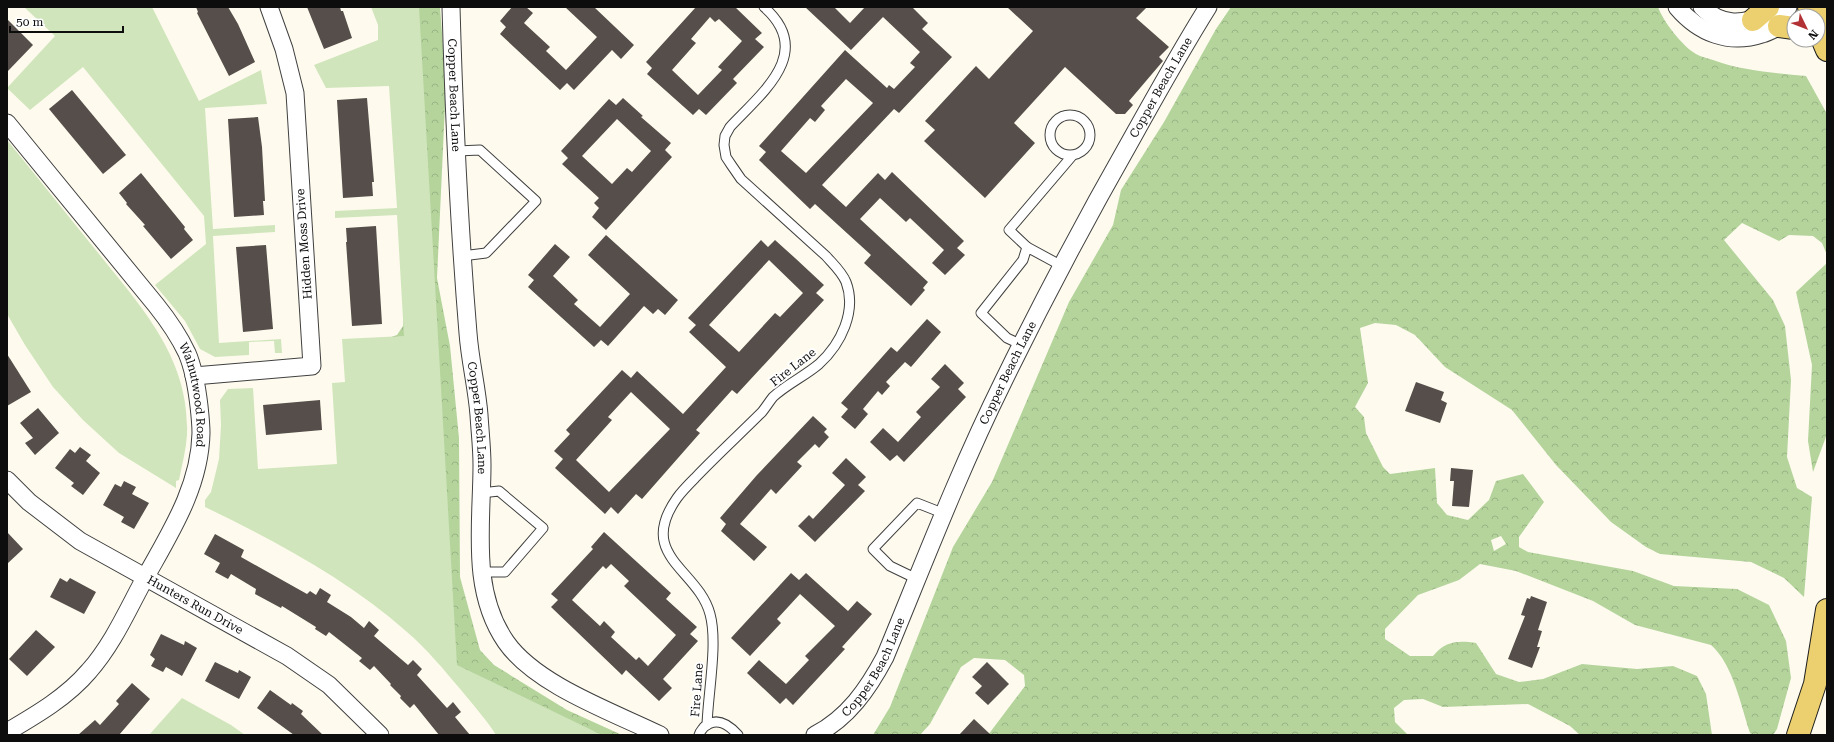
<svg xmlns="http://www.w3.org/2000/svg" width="1834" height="742" font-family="'Roboto Serif',serif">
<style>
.forest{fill:url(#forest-crowns);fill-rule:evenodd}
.park{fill:#d0e5bb}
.building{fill:#554e4a;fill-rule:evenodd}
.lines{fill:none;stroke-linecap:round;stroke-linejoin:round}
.lane-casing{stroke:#404040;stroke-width:11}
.street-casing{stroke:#404040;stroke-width:19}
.primary-casing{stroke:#1e1e1e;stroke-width:24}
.lane{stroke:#fff;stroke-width:9}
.street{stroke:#fff;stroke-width:17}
.primary{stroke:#ecd06f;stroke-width:22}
.labels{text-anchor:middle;stroke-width:4;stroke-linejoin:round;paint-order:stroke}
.street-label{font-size:12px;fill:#0d0d0d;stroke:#fff}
</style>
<defs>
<pattern id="forest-crowns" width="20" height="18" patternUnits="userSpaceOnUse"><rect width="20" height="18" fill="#b4d49c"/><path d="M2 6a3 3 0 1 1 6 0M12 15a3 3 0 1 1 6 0" fill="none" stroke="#9ab585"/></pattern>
</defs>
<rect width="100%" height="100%" fill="#fefbee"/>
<g class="forest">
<path d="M398 7H440L446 84 437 278 450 346 459 438 460 577 480 650 494 665 567 710 622 735H516L476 689 401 610 290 542 250 467 260 475 339 471 369 345 397 335 403 326 408 237Z"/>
<path d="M1231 7H1658C1663 21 1682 46 1696 54 1701 57 1708 58 1713 60 1743 71 1775 73 1806 76L1827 114V255L1822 243 1813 236 1789 235 1779 241 1742 223 1724 240 1773 300 1785 326 1791 380 1787 457 1797 488 1812 497 1804 597 1784 578 1751 562 1660 554 1646 547 1611 522 1556 465 1512 410 1445 367 1415 335 1396 325 1375 323 1360 328 1368 383 1355 407 1364 417 1366 433 1383 467 1390 474 1435 468 1437 503 1447 515 1468 520 1489 500 1496 481 1523 474 1544 502 1519 537V547L1528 552 1633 571 1674 586 1737 589 1769 605 1786 641 1791 678 1777 729 1773 735H1753L1750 733C1741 706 1733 664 1711 645L1635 625 1593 601 1516 571 1480 564 1459 580 1418 595 1385 629V639L1410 656H1433C1445 641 1458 640 1476 643L1496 674 1519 682 1543 679 1582 664 1637 669 1673 666 1697 676 1706 694 1712 735H1580L1570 726 1528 704 1443 707 1423 699 1404 700 1394 708 1395 722 1408 735H988L1025 686 1024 675 1005 660 974 658 961 667 930 724 920 735H873L890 707 953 547 992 482 1069 302 1113 225 1121 190 1164 122 1216 29ZM1501 536 1506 544 1494 551 1491 540Z"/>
<path d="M1827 263V434L1813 472 1808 441 1812 365 1796 292Z"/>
</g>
<g class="park">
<path d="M24 7H152L199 101 261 70 267 104 205 108 213 229 275 225V232L213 236 219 343 281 339 282 353H275L274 341 249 342V355L215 357 200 349 185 321 155 285 206 244 204 216 83 67 30 110 7 88 55 36Z"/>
<path d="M371 7H419L457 665 602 735H496C486 719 473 705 461 690 444 670 427 649 407 632 347 579 277 542 205 507V500L211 492 219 459 221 425 220 400 228 389 253 388 258 469 337 464 332 383 345 382 342 339 404 336 397 215 335 218V211L397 208 389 86 326 88 314 65 378 40V25Z"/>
<path d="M7 140C38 178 68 216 99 254 143 309 190 359 187 435 186 450 182 465 179 480L176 481V488L119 453 83 420 53 387 25 345 7 314Z"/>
<path d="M182 698 231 725 245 735H149Z"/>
</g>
<g class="building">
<path d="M196 7H228L238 24 255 62 229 76 197 13 198 12Z"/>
<path d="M307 7H340L341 11H343L352 38 324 49Z"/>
<path d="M512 7H526L533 13 524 23 550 47 546 51 566 70 597 37 565 7H594L634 45 621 59 612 50 574 90 567 83 560 90 500 34 506 27 500 21Z"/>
<path d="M696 7H735L762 33 755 39 764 47 733 79 737 83 706 115 699 109 693 115 647 74 652 68 646 62ZM710 17 715 22 719 19 742 41 718 67 722 70 698 95 672 70 696 43 691 39Z"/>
<path d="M805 7H834L850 23 865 7H912L928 23 922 29 952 57 899 113 894 109 822 185 846 207 878 173 885 180 892 172 964 241 957 248 965 255 945 275 932 263 944 250 910 218 906 222 880 198 860 219 928 282 923 288 925 290 911 306 864 263 871 255 815 204 810 209 759 160 766 152 759 146 845 50 887 88 889 85 894 89 915 67 910 63 920 52 883 17 851 50ZM846 79 873 103 806 173 781 151 810 118 815 122 825 110 821 106Z"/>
<path d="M1007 7H1147L1136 18 1169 47 1159 57 1163 61 1129 101 1133 105 1125 114H1116L1065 67 1014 123 1035 143 985 198 924 141 935 130 925 121 976 66 989 79 1033 31Z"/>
<path d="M7 19 33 45 7 72Z"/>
<path d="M72 90 126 155 103 174 49 109Z"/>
<path d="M367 98 374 182H372L373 196 343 198 337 100Z"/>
<path d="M623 98 643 116 641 117 671 143 665 150 672 157 606 230 592 217 599 208 594 203 599 198 562 164 568 158 561 151 609 99 616 105ZM617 119 651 151 632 172 627 168 612 184 582 156Z"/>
<path d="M258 117 262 147 265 201H263L264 215 234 217 228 119Z"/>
<path d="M141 173 185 227 184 229 193 240 171 259 143 226 145 225 126 204 127 203 119 193Z"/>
<path d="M376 226 382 324 352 326 346 242H347L346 228Z"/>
<path d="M606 235 678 300 665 315 658 309 653 314 644 306 608 346 601 340 594 347 528 287 534 280 528 275 555 244 570 257 553 276 578 300 574 304 600 327 630 294 588 255Z"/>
<path d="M761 240 768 247 775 240 795 258 824 285 816 293 824 300 737 394 732 390 696 430 700 433 642 499 636 494 618 514 611 507 605 514 555 468 563 459 554 451 570 434 566 430 622 370 631 378 637 371 683 414 726 367 689 332 696 325 688 318ZM769 260 803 293 780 317 775 313 739 352 709 325ZM631 392 670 429 609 492 576 460 612 420 608 417Z"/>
<path d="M266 245 273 329 243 332 236 247Z"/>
<path d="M927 319 941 332 911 367 905 362 886 382 890 386 882 395 878 391 863 409 868 414 855 429 841 417 848 409 841 403 891 347 897 352Z"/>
<path d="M7 354 31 392 7 406Z"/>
<path d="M945 364 964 383 958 389 966 397 904 462 897 455 890 461 870 442 883 428 898 442 921 417 916 412 940 387 931 379Z"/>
<path d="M1416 382 1444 392 1441 400 1447 403 1440 423 1405 411Z"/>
<path d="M320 400 322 430 266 435 263 405Z"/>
<path d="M38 408 59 433 35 455 25 443 33 438 20 423Z"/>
<path d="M813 416 827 429 824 432 829 437 819 448 815 444 797 462 802 466 776 494 771 489 740 524 767 547 754 561 721 531 726 524 720 518 757 475Z"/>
<path d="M80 447 91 455 86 461 100 473 83 495 71 486 74 483 55 468 70 449 75 453Z"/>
<path d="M846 458 866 477 858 485 865 491 815 542 798 526 809 515 813 519 845 485 832 473Z"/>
<path d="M1451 468 1473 470 1469 507 1452 506 1454 481H1450Z"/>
<path d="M124 481 136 487 132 494 149 503 134 529 121 522 124 517 103 505 115 484 121 487Z"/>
<path d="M7 532 23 549 7 564Z"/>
<path d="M604 532 671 593 666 599 697 627 690 634 698 641 663 679 672 688 659 701 626 670 622 675 551 607 558 600 551 594 593 549 591 547ZM611 564 629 581 624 586 676 635 648 666 639 657 636 660 611 637 615 632 604 621 600 626 572 600 603 566 606 569Z"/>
<path d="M215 534 244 550 241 557 307 594 310 591 316 595 320 588 331 595 327 602 351 617 364 628 369 621 379 630 374 636 408 665 413 660 422 669 417 675 447 708 453 702 461 712 455 717 470 735H439L414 704 410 708 400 698 401 696 390 685 391 684 374 666 370 670 359 661 362 658 329 632 326 636 315 629 316 627 282 606 281 608 255 594 256 589 231 574 228 579 215 572 220 563 204 554Z"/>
<path d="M791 573 799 580 806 573 848 611 857 601 872 614 842 647 845 649 793 705 786 698 780 704 747 673 759 660 786 684 809 660 805 656 835 626 800 594 777 619 781 623 750 656 731 638Z"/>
<path d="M60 578 67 582 70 578 96 592 84 614 50 597Z"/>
<path d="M1531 596 1547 602 1538 630 1542 631 1537 647H1540L1532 668 1508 659 1525 616 1521 615 1527 598 1530 599Z"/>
<path d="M36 630 55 647 27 676 9 659Z"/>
<path d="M161 634 184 645 185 641 197 648 182 676 166 667 163 672 151 666 155 659 150 655Z"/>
<path d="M215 662 238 673 239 670 251 677 239 699 205 681Z"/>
<path d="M987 662 1009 684 988 705 975 693 982 686 972 677Z"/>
<path d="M132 683 150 699 119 735H78L95 720 100 725 119 704 116 701Z"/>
<path d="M270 690 291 705 292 703 303 711 301 714 323 735H294L257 708Z"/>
<path d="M974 719 991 735H959Z"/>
</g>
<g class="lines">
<g class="lane-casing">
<g id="lane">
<circle cx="1070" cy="135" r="20"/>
<path d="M457 151 480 150 536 201 486 253 462 256"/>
<path d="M1027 247 1009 230 1072 156"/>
<path d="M1022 345 1007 338 981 313 1023 260 1027 247 1062 266"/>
<path d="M481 493 499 491 543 528 505 572H481"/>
<path d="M917 579 890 566 873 549 917 503 945 514"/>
<path d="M707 725C708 693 718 643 710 614 698 569 636 556 677 498 682 491 689 484 695 478 717 455 740 434 762 412 766 407 769 402 773 397 787 384 805 376 819 364 841 344 857 311 846 282 842 272 833 264 826 256L741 179 732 166 726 157 724 145 725 136 730 127C763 92 815 52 764 7"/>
<path d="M699 735C700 731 702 730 704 727 717 716 729 725 738 735"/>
</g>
</g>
<g class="street-casing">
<g id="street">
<path id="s1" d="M451 7C454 116 459 225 468 333 470 361 477 388 479 415 480 432 482 448 482 465 482 524 470 590 506 642 536 685 613 712 660 735"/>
<path d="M1677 7C1699 33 1729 45 1762 34 1772 31 1781 25 1790 21"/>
<path d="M1702 7C1722 27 1743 24 1767 15 1774 12 1781 8 1788 7"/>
<path id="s2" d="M7 123 156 305C168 320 179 336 187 353 194 369 197 389 199 406 200 415 201 424 201 433 200 487 170 533 145 578 128 609 113 644 89 671 67 697 36 715 7 732"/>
<path d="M194 376 312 366 295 93 284 49 269 7"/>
<path id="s3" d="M7 480 29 502 80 541 287 656 329 685 380 735"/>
<path id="s4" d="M815 735C848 718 868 689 885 657 923 565 959 471 1003 382 1043 300 1086 219 1131 140 1156 95 1181 50 1208 7"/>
</g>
</g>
<g class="primary-casing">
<g id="primary">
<path d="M1809 7 1827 24"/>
<path d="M1753 20 1768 7"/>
<path d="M1779 26 1794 28"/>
<path d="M1818 29 1827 50"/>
<path d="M1798 735 1815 684 1827 610"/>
</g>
</g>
<use href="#lane" class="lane"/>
<use href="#street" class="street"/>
<use href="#primary" class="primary"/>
</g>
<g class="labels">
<g class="street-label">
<text dy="4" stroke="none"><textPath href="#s4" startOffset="740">Copper Beach Lane</textPath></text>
<text dy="4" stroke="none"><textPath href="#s1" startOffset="88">Copper Beach Lane</textPath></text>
<text transform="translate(304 244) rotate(-94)" y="4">Hidden Moss Drive</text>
<text transform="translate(793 367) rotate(-38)" y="4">Fire Lane</text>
<text dy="4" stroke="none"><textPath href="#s4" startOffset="416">Copper Beach Lane</textPath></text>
<text dy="4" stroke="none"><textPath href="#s2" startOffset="335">Walnutwood Road</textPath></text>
<text dy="4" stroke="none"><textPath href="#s1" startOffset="412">Copper Beach Lane</textPath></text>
<text dy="4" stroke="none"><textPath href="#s3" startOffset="227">Hunters Run Drive</textPath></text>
<text dy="4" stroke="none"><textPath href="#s4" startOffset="92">Copper Beach Lane</textPath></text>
<text transform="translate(697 690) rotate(-86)" y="4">Fire Lane</text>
</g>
</g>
<rect width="1834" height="742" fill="none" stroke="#0d0d0d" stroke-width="16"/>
<g transform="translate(1806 28) rotate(133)"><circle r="19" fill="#ffffff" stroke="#9e9e9e"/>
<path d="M0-3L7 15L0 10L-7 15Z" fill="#b13135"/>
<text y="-6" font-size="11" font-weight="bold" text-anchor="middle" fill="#0d0d0d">N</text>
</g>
<path d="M10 26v6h113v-6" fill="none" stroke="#0d0d0d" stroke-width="2"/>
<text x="16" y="26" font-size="12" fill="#0d0d0d" stroke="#ffffff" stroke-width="3" paint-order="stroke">50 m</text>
</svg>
